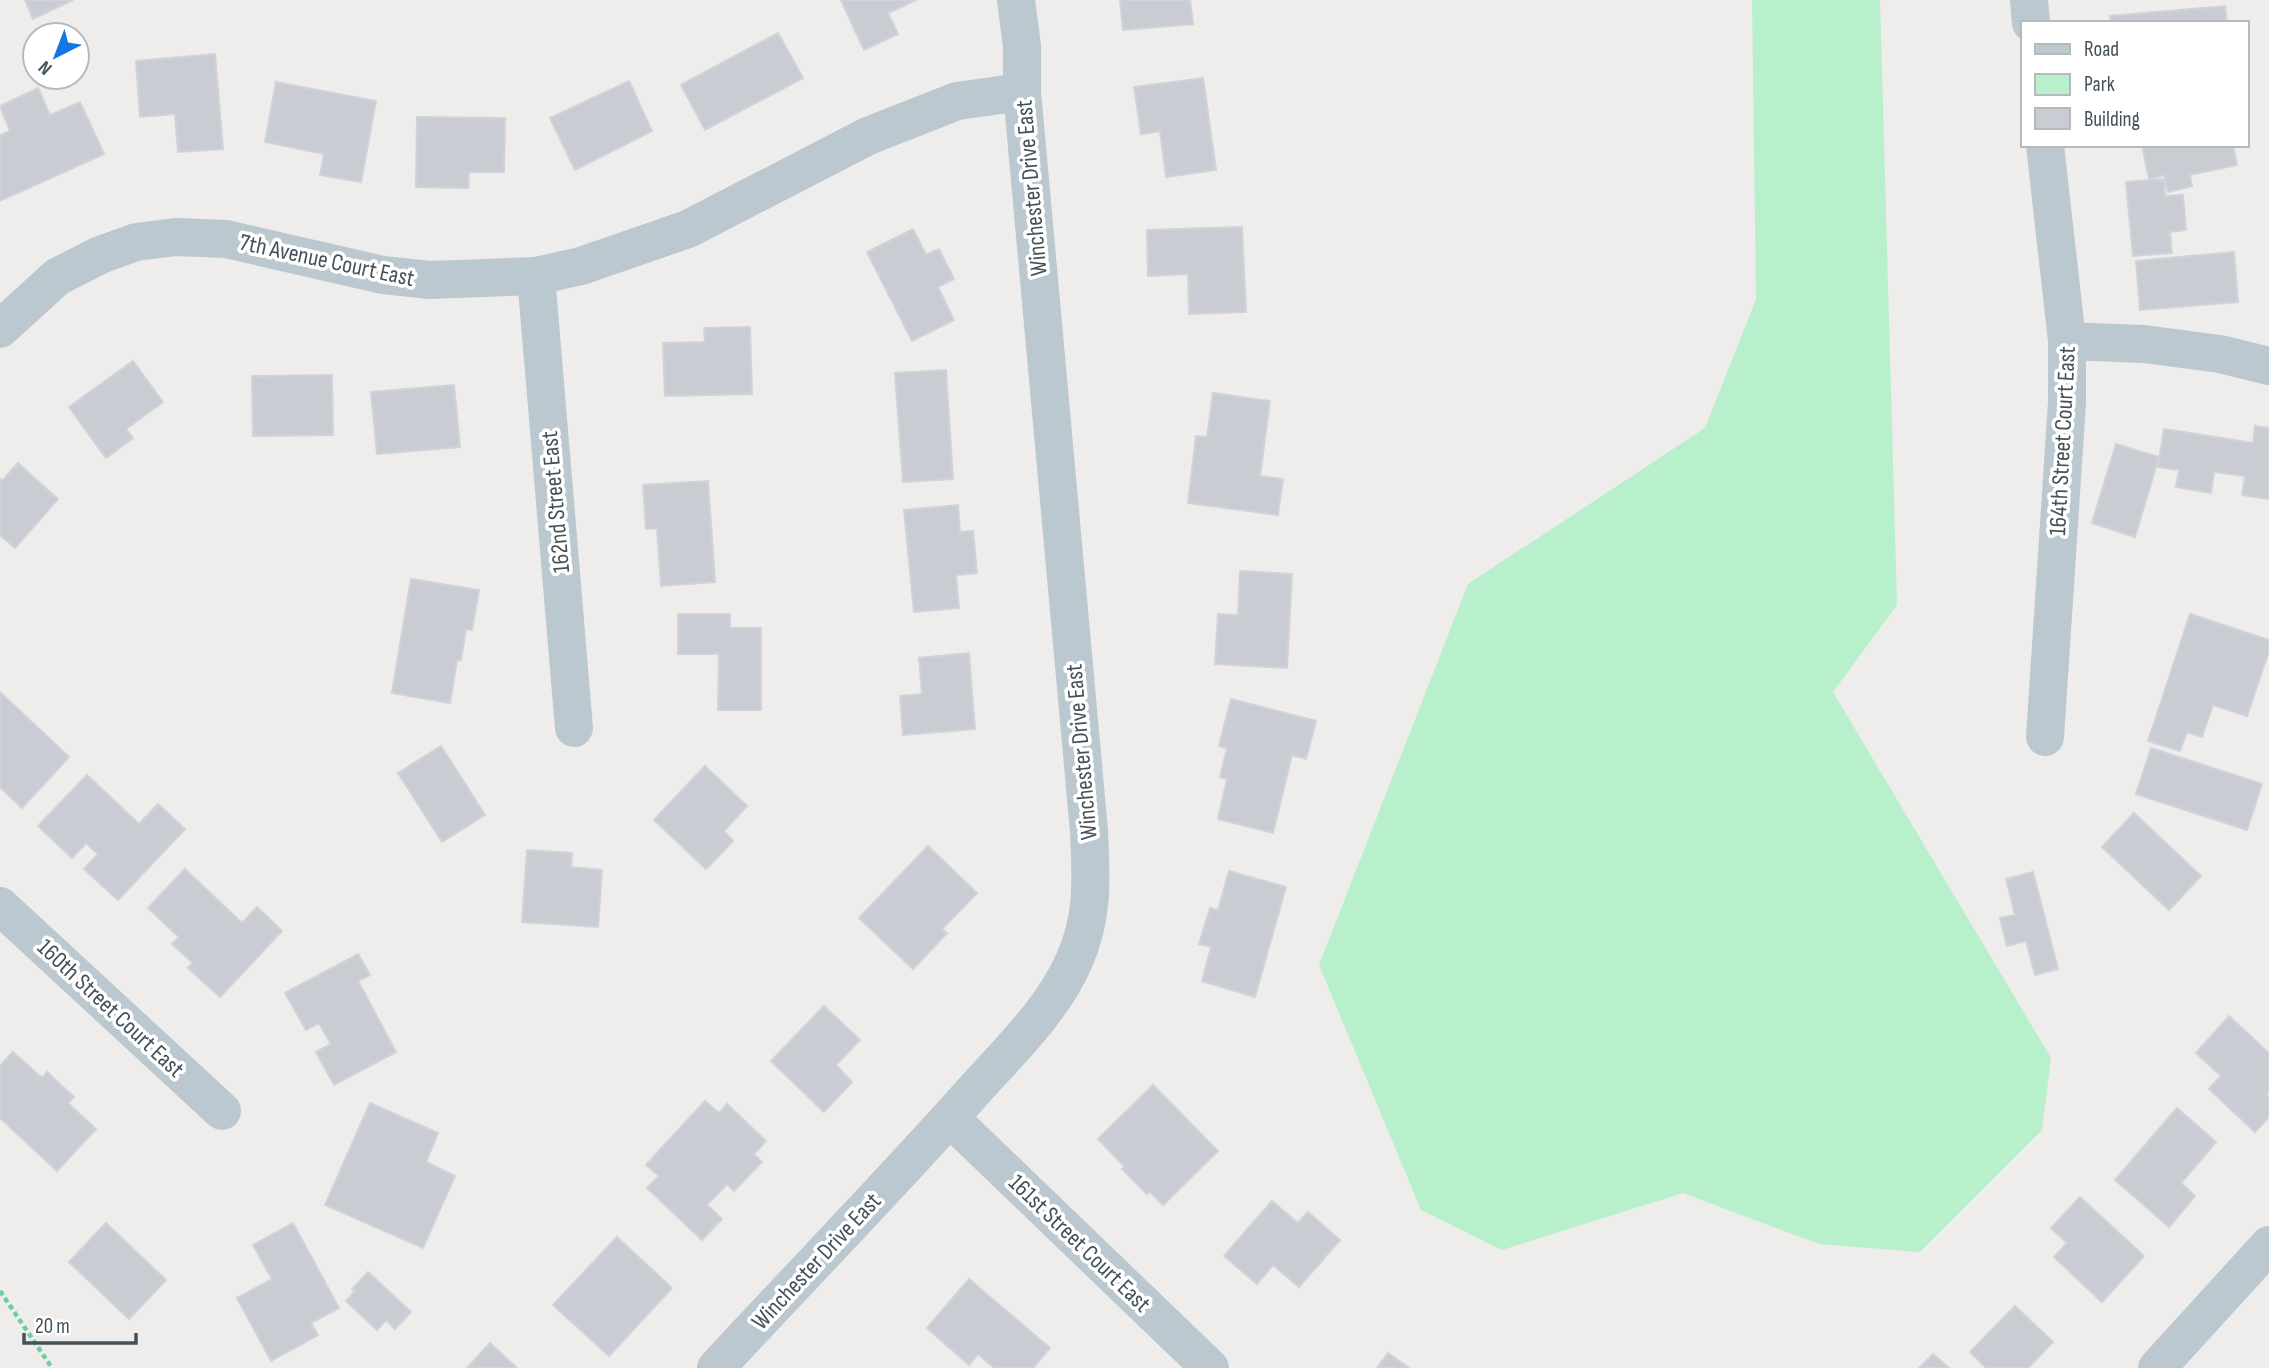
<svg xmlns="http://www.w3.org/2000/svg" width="2269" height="1368" font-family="'Sofia Sans Condensed',sans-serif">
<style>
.green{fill:#b8f0cb}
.building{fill:#c9ccd2;stroke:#d0d3d9;stroke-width:2}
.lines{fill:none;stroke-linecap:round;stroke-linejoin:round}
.path{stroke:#6fcf9b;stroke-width:4.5;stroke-dasharray:5 3.5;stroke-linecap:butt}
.minor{stroke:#bcc8d0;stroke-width:38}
.labels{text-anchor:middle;stroke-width:7;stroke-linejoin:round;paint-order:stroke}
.street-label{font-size:24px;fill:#44515a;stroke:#fff}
</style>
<rect width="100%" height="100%" fill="#efecec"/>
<path class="green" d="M1752 0H1880L1897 605 1833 692 2051 1058 2042 1130 1920 1252 1819 1244 1683 1193 1502 1250 1421 1210 1319 965 1468 584 1705 428 1756 299Z"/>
<g class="building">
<path d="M25 0H73L33 19Z"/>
<path d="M841 0H916L888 13 898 34 864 50Z"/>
<path d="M1120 0H1190L1193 24 1123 30Z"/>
<path d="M2225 6 2227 23H2111L2110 16Z"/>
<path d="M778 33 803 78 705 130 681 85Z"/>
<path d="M215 54 223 149 178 152 175 114 140 117 136 61Z"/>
<path d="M1203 78 1216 170 1166 177 1160 131 1141 134 1134 87Z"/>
<path d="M629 81 652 131 575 170 550 118Z"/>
<path d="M276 82 376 101 361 182 320 175 324 154 265 142Z"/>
<path d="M38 88 50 115 80 102 104 154 0 201V135L10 131 0 106Z"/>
<path d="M417 117 505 118 504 172H469L468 188 416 187Z"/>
<path d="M2142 145H2233L2237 165 2190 175 2192 186 2168 192 2164 175 2149 179Z"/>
<path d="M2164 179 2165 196 2183 195 2186 230 2170 232 2172 253 2133 256 2126 182Z"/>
<path d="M1242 227 1246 312 1189 314 1188 274 1148 276 1147 230Z"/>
<path d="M913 229 926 255 939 249 954 279 938 287 954 320 912 341 867 252Z"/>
<path d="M2234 252 2238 302 2140 310 2136 261Z"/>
<path d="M750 327 752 394 665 396 663 343 705 342 704 328Z"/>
<path d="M133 361 163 402 126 429 133 438 106 458 69 407Z"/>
<path d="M946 370 953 479 903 482 895 373Z"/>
<path d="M332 375 333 435 253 436 252 376Z"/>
<path d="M454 385 460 447 377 454 371 392Z"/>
<path d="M1213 393 1270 401 1260 476 1283 479 1278 515 1188 503 1196 436 1207 437Z"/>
<path d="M2255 426 2269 428V499L2242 495 2245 476 2214 472 2211 493 2176 487 2179 470 2158 467 2164 429 2253 443Z"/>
<path d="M2116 444 2159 457 2135 537 2092 523Z"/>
<path d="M18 463 58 499 15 548 0 535V479L2 481Z"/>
<path d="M708 481 715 582 661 586 657 528 646 529 643 485Z"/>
<path d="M958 505 960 532 973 531 977 573 956 575 959 608 914 612 904 510Z"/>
<path d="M1240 571 1292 574 1287 668 1215 664 1218 614 1238 615Z"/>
<path d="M411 579 479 590 472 630 466 629 461 660H457L450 703 392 693Z"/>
<path d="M678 614H730V628H761V710H718L719 654H678Z"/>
<path d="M2190 614 2269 640V651L2247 716 2213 705 2202 737 2187 732 2180 751 2148 741Z"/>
<path d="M969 653 975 729 903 735 900 696 922 694 919 658Z"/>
<path d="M0 692 69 757 22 808 0 787Z"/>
<path d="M1231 699 1316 721 1306 759 1292 755 1273 833 1218 819 1227 779 1220 777 1227 748 1219 746Z"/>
<path d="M441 746 485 815 442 842 398 773Z"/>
<path d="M2151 748 2262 784 2247 830 2136 794Z"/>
<path d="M705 766 747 806 724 831 733 841 706 869 654 820Z"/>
<path d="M87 775 139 824 158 804 185 829 118 900 84 869 98 854 86 843 72 858 38 826Z"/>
<path d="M2134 813 2201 876 2169 910 2102 847Z"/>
<path d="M928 846 977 893 942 929 947 933 913 969 859 918Z"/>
<path d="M527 850 572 853 571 867 602 870 598 927 522 922Z"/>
<path d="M185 869 242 923 257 907 282 931 220 997 188 968 193 963 172 944 179 937 148 908Z"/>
<path d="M1229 871 1286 887 1255 997 1202 981 1211 947 1199 944 1210 908 1218 910Z"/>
<path d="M2033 872 2058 969 2035 975 2026 941 2007 946 2000 918 2015 915 2006 879Z"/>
<path d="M358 954 370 975 358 981 396 1052 334 1085 316 1052 331 1044 319 1023 306 1030 285 993Z"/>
<path d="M824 1006 860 1040 836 1065 852 1082 824 1112 771 1061Z"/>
<path d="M2229 1016 2269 1053V1091L2266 1095 2269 1098V1117L2255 1132 2209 1089 2221 1076 2196 1053Z"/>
<path d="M13 1052 42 1078 47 1072 74 1097 68 1103 96 1129 57 1171 0 1118V1066Z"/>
<path d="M1153 1085 1218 1151 1163 1205 1150 1192 1147 1194 1122 1169 1125 1167 1098 1139Z"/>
<path d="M705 1101 719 1113 727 1104 766 1141 754 1154 762 1162 734 1191 727 1184 707 1205 722 1219 702 1240 647 1188 659 1176 646 1165Z"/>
<path d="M370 1103 438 1133 426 1162 455 1176 423 1248 325 1205Z"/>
<path d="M2177 1108 2216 1142 2181 1183 2195 1196 2169 1227 2115 1180Z"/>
<path d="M2080 1197 2144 1256 2102 1302 2054 1257 2067 1243 2051 1228Z"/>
<path d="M1272 1201 1298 1223 1308 1212 1340 1240 1299 1287 1273 1265 1257 1284 1224 1256Z"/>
<path d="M106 1223 166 1280 129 1319 69 1262Z"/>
<path d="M293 1223 339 1308 311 1323 318 1335 271 1361 237 1298 272 1279 253 1245Z"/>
<path d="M617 1237 672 1288 609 1356 553 1305Z"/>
<path d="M368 1272 411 1312 395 1329 386 1320 377 1330 346 1301 355 1291 352 1289Z"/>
<path d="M969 1279 1050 1348 1033 1368H994L978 1354 969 1365 927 1328Z"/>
<path d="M2015 1306 2053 1342 2028 1368H1986L1970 1352Z"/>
<path d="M490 1343 517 1368H467Z"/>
<path d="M1388 1353 1409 1368H1377Z"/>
<path d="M1933 1354 1949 1368H1919Z"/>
</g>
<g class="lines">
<path class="path" d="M0 1291 52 1368"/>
<g class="minor">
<path d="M2029 0 2031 23"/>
<path d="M536 276 574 728"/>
<path d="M0 329 57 277 100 255 136 242 176 237 226 239 383 275 430 280 536 276 581 266 688 229 868 136 957 101 1022 92"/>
<path d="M2067 341 2144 344 2220 354 2269 366"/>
<path d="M2045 737 2067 402V341L2045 145"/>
<path d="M0 906 222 1111"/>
<path d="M950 1118 1210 1368"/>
<path d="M716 1368C800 1277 887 1188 970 1095 1007 1053 1051 1013 1074 961 1094 916 1091 879 1089 831L1022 92V46L1016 0"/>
<path d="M2157 1368 2269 1245"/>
</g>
</g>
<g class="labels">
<g class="street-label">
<text transform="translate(1031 188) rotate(-95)" y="8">Winchester Drive East</text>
<text transform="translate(327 260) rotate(12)" y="8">7th Avenue Court East</text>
<text transform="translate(2062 441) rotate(-87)" y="8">164th Street Court East</text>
<text transform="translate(555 502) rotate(-95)" y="8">162nd Street East</text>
<text transform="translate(1081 752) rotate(-95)" y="8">Winchester Drive East</text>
<text transform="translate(111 1008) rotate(43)" y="8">160th Street Court East</text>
<text transform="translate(1080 1243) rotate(44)" y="8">161st Street Court East</text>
<text transform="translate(816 1261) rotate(-47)" y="8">Winchester Drive East</text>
</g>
</g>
<rect x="2021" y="21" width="228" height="126" fill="#ffffff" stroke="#b4b9bd" stroke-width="2"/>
<rect x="2035" y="44" width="35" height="10" fill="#bcc8d0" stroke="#b4b9bd" stroke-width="2"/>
<text x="2084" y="56" font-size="21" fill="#44515a">Road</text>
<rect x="2035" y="74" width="35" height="21" fill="#b8f0cb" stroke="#b4b9bd" stroke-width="2"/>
<text x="2084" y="91" font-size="21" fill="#44515a">Park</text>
<rect x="2035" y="108" width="35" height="21" fill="#c9ccd2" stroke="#b4b9bd" stroke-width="2"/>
<text x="2084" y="126" font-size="21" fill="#44515a">Building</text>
<g transform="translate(56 56) rotate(222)"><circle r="33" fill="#ffffff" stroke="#b4b9bd" stroke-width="2"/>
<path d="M0-5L12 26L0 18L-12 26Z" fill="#1277e3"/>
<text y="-10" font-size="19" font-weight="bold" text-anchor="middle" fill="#44515a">N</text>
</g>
<path d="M24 1333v10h112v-10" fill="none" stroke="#44515a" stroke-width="3.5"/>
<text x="35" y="1333" font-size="21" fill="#44515a" stroke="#ffffff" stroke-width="5" paint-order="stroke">20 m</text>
</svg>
